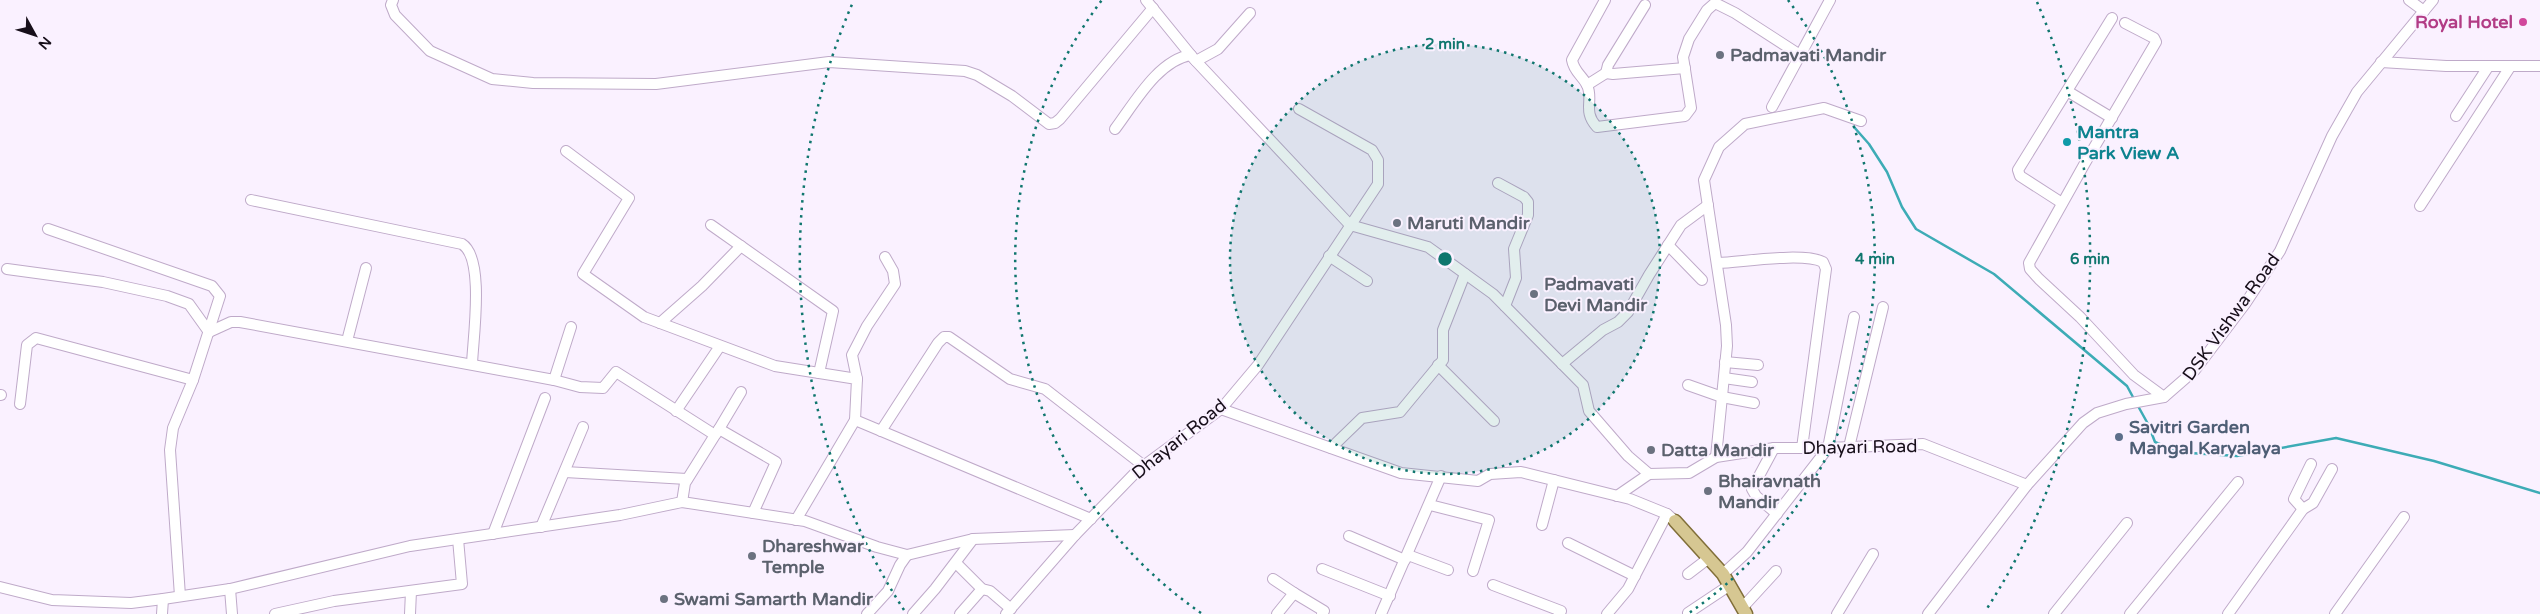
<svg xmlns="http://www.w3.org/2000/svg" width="2540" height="614" font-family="'Varela Round',sans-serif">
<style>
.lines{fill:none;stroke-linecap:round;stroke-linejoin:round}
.stream{stroke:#3dacb6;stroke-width:2.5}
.minor-casing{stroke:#bfaac9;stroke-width:12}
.major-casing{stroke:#816f39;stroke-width:15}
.minor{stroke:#fff;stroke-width:10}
.major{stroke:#d6c792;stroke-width:12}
.ring{fill:none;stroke:#0f766e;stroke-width:2.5;stroke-dasharray:2.5 5}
.hotel-dot{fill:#d1479c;stroke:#faf1ff;stroke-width:2}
.worship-dot{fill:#6b7280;stroke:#faf1ff;stroke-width:2}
.culture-dot{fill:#0f9aa8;stroke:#faf1ff;stroke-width:2}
.service-dot{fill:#5c6f8a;stroke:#faf1ff;stroke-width:2}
.labels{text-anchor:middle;stroke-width:4;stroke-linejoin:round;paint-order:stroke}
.hotel-label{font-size:18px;font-weight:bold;fill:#b23c85;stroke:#faf1ff;text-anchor:end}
.worship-label{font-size:18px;font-weight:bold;fill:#5b616d;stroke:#faf1ff;text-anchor:start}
.culture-label{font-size:18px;font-weight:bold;fill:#0d838f;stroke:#faf1ff;text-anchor:start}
.street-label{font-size:18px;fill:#170f1a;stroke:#faf1ff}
.service-label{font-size:18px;font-weight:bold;fill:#4e5e75;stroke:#faf1ff;text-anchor:start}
.centre{fill:#0f766e;stroke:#faf1ff;stroke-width:2.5}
.ring-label{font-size:15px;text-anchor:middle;font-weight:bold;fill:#0f766e;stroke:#faf1ff;stroke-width:4;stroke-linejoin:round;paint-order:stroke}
</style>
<rect width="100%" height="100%" fill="#faf1ff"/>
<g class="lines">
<g class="stream">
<path d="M1854 127 1869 144 1887 172 1902 207 1916 229 1994 274 2127 386 2134 399"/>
<path d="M2138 406 2148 424 2155 442 2173 450 2190 453 2237 456 2336 438 2434 461 2540 493"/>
</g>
<g class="minor-casing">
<g id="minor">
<path d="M393 0 391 5 395 15 430 51 492 79 533 83 656 84 829 62 965 71 977 75 1012 96 1049 124 1055 123 1060 119 1153 8"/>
<path d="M1146 0 1194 59 1350 225 1428 247 1493 294 1583 385 1589 411 1628 456 1649 474 1689 473 1716 457 1774 448H1828L1923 444 2027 485"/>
<path d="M1605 0 1572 60C1574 72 1582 75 1587 85 1594 100 1582 111 1597 127L1685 116 1691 108 1683 57 1689 39 1707 10 1715 3 1735 13 1800 55"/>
<path d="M2409 0 2424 11"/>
<path d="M1645 5 1608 65 1606 73 1613 74 1685 68"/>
<path d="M2125 23 2154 38 2156 42 2085 163 2029 263 2030 269 2039 279 2080 317 2134 375 2164 397"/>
<path d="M1196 61 1218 49 1250 13"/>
<path d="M2381 62 2446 66H2540"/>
<path d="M1587 85 1606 73"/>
<path d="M2067 91 2112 118"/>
<path d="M1772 107 1830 0"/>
<path d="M2456 116 2488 67"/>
<path d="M1115 129C1134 104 1158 60 1191 55"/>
<path d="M566 151 629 198 583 274 644 317 775 366 857 379 855 420 1091 519"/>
<path d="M1498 183 1524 197 1528 202V215L1514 249 1516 278 1505 306"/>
<path d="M251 200 462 244C485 258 473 338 472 364"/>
<path d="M2062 203 2020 176 2018 170 2112 18"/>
<path d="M2420 206 2510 67"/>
<path d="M711 225 833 311 819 373"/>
<path d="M48 229 212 286 220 296 193 380 173 428 170 450 180 596"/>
<path d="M1668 245 1702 280"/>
<path d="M1329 256 1367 281"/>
<path d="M1718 263C1743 262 1803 252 1823 262L1826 269 1802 448"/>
<path d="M7 269 103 282 167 296 189 304 209 332"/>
<path d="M660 323 702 286 741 246"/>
<path d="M209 332 231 322H240L554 380 571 327"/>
<path d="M347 341 366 268"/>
<path d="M1725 362 1758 365"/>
<path d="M1562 364 1603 330 1618 322 1628 312 1649 275 1681 225 1708 205"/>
<path d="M1438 365 1494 421"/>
<path d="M1724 378 1752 382"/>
<path d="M857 379 852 355 867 326 895 284 893 271 885 257"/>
<path d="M554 380 580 387 603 388 616 372 715 435 685 483 682 502"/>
<path d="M1688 385 1722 397 1754 403"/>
<path d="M0 395H1"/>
<path d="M20 404 27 345 36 338 193 380"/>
<path d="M1221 409 1401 473 1478 481 1490 474 1521 472 1630 499 1667 514 1675 521"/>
<path d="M676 411 720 346"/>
<path d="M719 429 776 462 753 513"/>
<path d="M881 431 938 343 944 337H949L1010 379 1045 389 1144 466"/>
<path d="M716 434 741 392"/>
<path d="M1849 447 1883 307"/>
<path d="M1331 448 1362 418 1400 412 1443 360V330L1465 274"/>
<path d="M1774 448 1752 489 1756 496 1777 514"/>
<path d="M1716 457 1727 346 1726 325 1704 180 1719 147 1745 124 1824 108 1861 121"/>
<path d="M565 472 687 479"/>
<path d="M1617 496 1649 474"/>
<path d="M1430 505 1489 520 1473 571"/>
<path d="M2303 509 2294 499 2311 464"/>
<path d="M796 520 855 420"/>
<path d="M1542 525 1554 480"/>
<path d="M541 527 583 427"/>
<path d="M493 534 545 398"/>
<path d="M1349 536 1405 560"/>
<path d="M1568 543 1635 576"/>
<path d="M1408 555 1448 570"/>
<path d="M956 563 982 589 990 591 1011 609"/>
<path d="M1322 569 1390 596"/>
<path d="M1688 574 1709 558"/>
<path d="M1723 574 1747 552 1828 448 1854 317"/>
<path d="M1273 579 1294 593"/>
<path d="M1493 585 1561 611 1559 614"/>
<path d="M0 587 52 600 131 603 163 599 230 589 410 546 620 515 682 502 805 521 877 547 907 555 973 539 1075 535"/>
<path d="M230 589 232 614"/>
<path d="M1743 607 1776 571"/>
<path d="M1688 613 1730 585"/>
<path d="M162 614 163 599"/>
<path d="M275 614 334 601 462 584 458 539"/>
<path d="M410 614 411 591"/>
<path d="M867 614 888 591 900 565 907 555"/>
<path d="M913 614 935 589 973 539"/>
<path d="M960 614 982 589"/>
<path d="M1006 614 1075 535 1138 470 1221 409 1258 365 1378 184V160L1372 150 1299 109"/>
<path d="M1277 614 1294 593 1324 611 1322 614"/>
<path d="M1381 614 1441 476"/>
<path d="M1607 614 1628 589 1667 514"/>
<path d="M1837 614 1873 554"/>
<path d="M1928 614 2027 485 2083 423 2097 413 2126 404 2164 397 2195 370 2245 304 2280 251 2332 136 2357 92 2433 0"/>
<path d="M2054 614 2127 523"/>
<path d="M2130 614 2238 482"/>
<path d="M2228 614 2303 509 2313 503 2332 469"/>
<path d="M2335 614 2404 517"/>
</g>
</g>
<g class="major-casing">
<path id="major" d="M1675 521 1723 574 1746 614"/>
</g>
<use href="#minor" class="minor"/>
<use href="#major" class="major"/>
</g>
<circle cx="1445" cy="259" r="215" fill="#0f766e" fill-opacity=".12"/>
<g class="ring">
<circle cx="1445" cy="259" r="215"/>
<path d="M1201 613A430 430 0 0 1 1102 0M1788 0A430 430 0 0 1 1689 613"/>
<path d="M904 610A645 645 0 0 1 853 2M2037 2A645 645 0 0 1 1986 610"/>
</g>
<circle class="hotel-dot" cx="2523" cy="22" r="5"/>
<g class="worship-dot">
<circle cx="1720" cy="55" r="5"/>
<circle cx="1397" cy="223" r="5"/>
<circle cx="1534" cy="294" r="5"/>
<circle cx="1651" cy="450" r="5"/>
<circle cx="1708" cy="491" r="5"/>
<circle cx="752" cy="556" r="5"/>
<circle cx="664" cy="599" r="5"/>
</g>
<circle class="culture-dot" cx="2067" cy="142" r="5"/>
<circle class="service-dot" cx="2119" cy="437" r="5"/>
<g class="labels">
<g class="hotel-label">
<text x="2513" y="28">Royal Hotel</text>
</g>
<g class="worship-label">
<text x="1730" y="61">Padmavati Mandir</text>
<text x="1407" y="229">Maruti Mandir</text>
<text x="1544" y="290">Padmavati<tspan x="1544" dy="21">Devi Mandir</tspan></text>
<text x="1661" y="456">Datta Mandir</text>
<text x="1718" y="487">Bhairavnath<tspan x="1718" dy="21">Mandir</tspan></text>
<text x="762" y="552">Dhareshwar<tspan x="762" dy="21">Temple</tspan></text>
<text x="674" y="605">Swami Samarth Mandir</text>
</g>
<g class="culture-label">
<text x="2077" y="138">Mantra<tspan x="2077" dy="21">Park View A</tspan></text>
</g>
<g class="street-label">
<text transform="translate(2231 317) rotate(-54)" y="6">DSK Vishwa Road</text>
<text transform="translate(1179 439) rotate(-39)" y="6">Dhayari Road</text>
<text transform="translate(1860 447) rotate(-1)" y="6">Dhayari Road</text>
</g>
<g class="service-label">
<text x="2129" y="433">Savitri Garden<tspan x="2129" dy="21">Mangal Karyalaya</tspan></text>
</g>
</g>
<circle cx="1445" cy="259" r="8" class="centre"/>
<g class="ring-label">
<text x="1445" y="49">2 min</text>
<text x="1875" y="264">4 min</text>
<text x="2090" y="264">6 min</text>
</g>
<g transform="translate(35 35) rotate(130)" stroke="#faf1ff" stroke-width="4" paint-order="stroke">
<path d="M0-4L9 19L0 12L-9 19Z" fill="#170f1a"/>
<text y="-8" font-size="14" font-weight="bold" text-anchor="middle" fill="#170f1a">N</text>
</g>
</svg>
